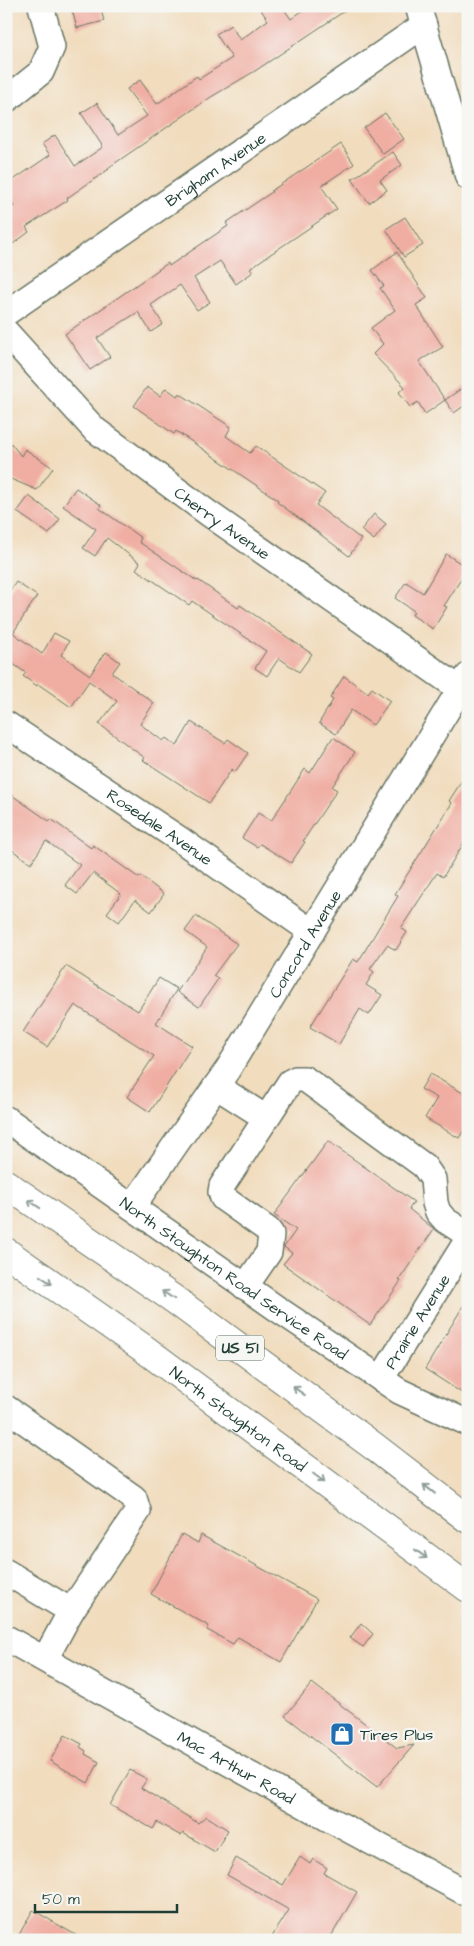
<svg xmlns="http://www.w3.org/2000/svg" width="474" height="1946" font-family="'Architects Daughter',sans-serif">
<style>
.building{fill:#f0aea3}
.lines{fill:none;stroke-linecap:round;stroke-linejoin:round}
.minor-casing{stroke:#687564;stroke-width:28}
.major-casing{stroke:#687564;stroke-width:30}
.minor{stroke:#fff;stroke-width:25}
.major{stroke:#fff;stroke-width:28}
.oneway{stroke:#8f9e9a}
.labels{text-anchor:middle;stroke-width:4.5;stroke-linejoin:round;paint-order:stroke}
.shield{fill:#f6f6f2;stroke:#60746d;stroke-width:1}
.shield-label{font-size:15px;font-weight:bold;fill:#1f3d34}
.street-label{font-size:16px;fill:#1f3d34;stroke:#f6f6f2}
.poi-label{font-size:16px;fill:#1f3d34;stroke:#f6f6f2;text-anchor:start}
</style>
<rect width="100%" height="100%" fill="#f6f6f2"/>
<filter id="ink" filterUnits="userSpaceOnUse"><feTurbulence type="fractalNoise" baseFrequency=".02" numOctaves="2"/><feDisplacementMap in="SourceGraphic" scale="10" xChannelSelector="R" yChannelSelector="G"/><feConvolveMatrix kernelMatrix="1 2 1 2 8 2 1 2 1" color-interpolation-filters="sRGB"/></filter>
<filter id="wash" filterUnits="userSpaceOnUse"><feTurbulence type="fractalNoise" baseFrequency=".0096" numOctaves="4" result="noise"/><feDisplacementMap in="SourceGraphic" scale="20" xChannelSelector="R" yChannelSelector="G"/><feGaussianBlur stdDeviation="1.12" result="paint"/><feColorMatrix in="noise" values="0 0 0 0 0 0 0 0 0 0 0 0 0 0 0 0 0 1.4 0 .05"/><feComposite in="paint" operator="in"/></filter>
<g filter="url(#wash)">
<rect width="100%" height="100%" fill="#f1dcbd"/>
<g id="blocks">
<g class="building">
<path d="M71 6H100L104 21 77 28Z"/>
<path d="M258 6H282L291 19 309 6H352L255 71 211 97 108 168 109 169 67 198 68 200 26 227 29 232 6 249V212L14 206 6 195V185L50 155 42 144 55 135 75 166 103 147 81 113 97 103 118 135 147 116 127 89 140 80 157 104 197 76 199 79 232 58 216 34 231 25 240 40 268 20Z"/>
<path d="M385 113 404 139 383 154 364 128Z"/>
<path d="M341 144 354 164 321 186 337 209 250 268 253 272 236 284 220 261 194 278 210 302 197 310 180 285 151 305 163 324 151 332 138 312 97 338 110 357 90 370 65 334 168 263 169 266 228 226 226 223 272 192 271 191Z"/>
<path d="M393 152 402 165 380 180 387 190 369 203 352 179Z"/>
<path d="M405 217 423 245 404 257 386 229Z"/>
<path d="M397 252 427 298 416 305 443 347 419 361 445 400 425 414 418 402 410 407 399 392 405 387 373 354 383 344 371 328 395 310 380 288 384 286 372 270Z"/>
<path d="M468 384V403L454 413 445 400Z"/>
<path d="M147 387 160 396 166 388 177 396 179 393 231 427 226 436 250 453 256 446 325 493 316 505 361 539 349 556 277 502 278 500 176 431 174 434 134 406Z"/>
<path d="M6 437 21 456 25 449 53 468 37 490 6 477Z"/>
<path d="M76 488 101 505 99 508 141 538 139 542 197 581 198 580 238 608 240 605 312 654 299 672 279 658 267 676 255 668 266 651 192 601 189 605 136 569 140 563 107 538 95 556 83 548 96 529 63 506Z"/>
<path d="M29 496 60 519 49 534 17 512Z"/>
<path d="M374 514 386 524 374 540 361 530Z"/>
<path d="M446 554 468 568 444 606 447 607 433 629 412 615 414 611 395 598 406 582 423 593Z"/>
<path d="M16 582 37 596 13 633 42 654 54 633 69 641 61 655 90 675 106 652 120 662 112 673 154 703 140 724 163 741 166 738 177 746 191 722 225 743 228 739 248 753 235 772 232 769 209 803 143 760 145 758 99 724 117 701 89 681 71 707 38 684 37 686 23 676 26 673 6 659V597Z"/>
<path d="M344 676 368 693 372 688 390 701 373 725 351 710 336 734 319 723 333 700 330 698Z"/>
<path d="M333 737 355 752 332 787 337 790 303 841 305 842 291 863 260 844 257 847 242 838 258 813 271 821 305 769 310 773Z"/>
<path d="M468 771V836L443 877 437 873 401 928 407 932 396 950 387 945 370 969 374 972 366 985 382 995 369 1015 360 1009 339 1044 310 1027 353 959 358 962 398 896 395 894 452 803 449 801Z"/>
<path d="M6 791 49 821 51 819 91 848 93 845 139 878 141 876 164 894 151 912 135 900 119 922 107 913 121 894 93 873 77 894 65 885 80 865 46 841 31 863 6 846Z"/>
<path d="M196 916 237 944 213 976 218 979 199 1007 177 992 207 947 185 931Z"/>
<path d="M66 966 138 1011 159 978 177 989 156 1023 192 1046 150 1112 127 1097 154 1056 75 1005 47 1047 23 1032Z"/>
<path d="M430 1074 468 1096V1124L459 1138 425 1118 437 1098 421 1089Z"/>
<path d="M328 1141 414 1202 409 1209 434 1229 399 1280 401 1281 370 1325 283 1264 292 1253 284 1247 296 1230 274 1215Z"/>
<path d="M468 1298V1384L462 1393 425 1369Z"/>
<path d="M182 1534 198 1543 201 1535 317 1599 281 1662 238 1637 233 1644 207 1630 209 1626 151 1594Z"/>
<path d="M361 1623 373 1634 363 1647 350 1638Z"/>
<path d="M312 1683 397 1748 414 1745 377 1787 285 1716Z"/>
<path d="M65 1735 82 1744 80 1747 86 1751 85 1754 99 1762 88 1783 50 1761Z"/>
<path d="M130 1770 147 1779 141 1788 167 1804 198 1823 206 1816 228 1830 215 1852 183 1833 181 1836 157 1822 153 1829 110 1805Z"/>
<path d="M300 1857 310 1864 313 1859 327 1868 324 1873 357 1892 329 1940H270L289 1910 227 1875 236 1858 283 1885Z"/>
<path d="M33 1910 84 1940H16Z"/>
</g>
</g>
</g>
<g filter="url(#ink)">
<use href="#blocks" fill-opacity="0" stroke="#687564" stroke-width="1"/>
<g class="lines">
<g class="minor-casing">
<g id="minor">
<path d="M418 6 468 177"/>
<path d="M6 100 41 72 52 47 41 6"/>
<path id="s1" d="M6 313 424 25"/>
<path id="s2" d="M6 332 94 429 208 513 460 689"/>
<path id="s3" d="M6 724 182 841 312 932"/>
<path d="M216 1086 266 1118"/>
<path id="s4" d="M6 1119 279 1310 399 1391 468 1423"/>
<path id="s5" d="M132 1207 228 1069 468 676"/>
<path d="M245 1287 269 1252 271 1234 268 1230 223 1198 221 1192 222 1186 290 1082 296 1079H305L424 1166 433 1179 435 1203 438 1212 445 1220 468 1235"/>
<path id="s6" d="M381 1379 468 1239"/>
<path d="M6 1408 134 1498 138 1511 71 1611"/>
<path d="M6 1572 71 1611 45 1659"/>
<path id="s7" d="M6 1638 329 1819 468 1894"/>
</g>
</g>
<g class="major-casing">
<g id="major">
<path d="M6 1184 175 1300 376 1448 468 1519"/>
<path id="s8" d="M6 1252 143 1348 468 1588"/>
</g>
</g>
<use href="#minor" class="minor"/>
<use href="#major" class="major"/>
</g>
<defs><path id="oneway-shaft" d="M-6 0H5M1.5-3L5.5 0L1.5 3" fill="none" stroke-width="1.6" stroke-linecap="round" stroke-linejoin="round" transform="scale(1.25)"/></defs>
<g class="oneway">
<use href="#oneway-shaft" transform="translate(34 1204) rotate(-146)"/>
<use href="#oneway-shaft" transform="translate(46 1280) rotate(35)"/>
<use href="#oneway-shaft" transform="translate(168 1295) rotate(-146)"/>
<use href="#oneway-shaft" transform="translate(299 1391) rotate(-144)"/>
<use href="#oneway-shaft" transform="translate(319 1478) rotate(37)"/>
<use href="#oneway-shaft" transform="translate(429 1489) rotate(-142)"/>
<use href="#oneway-shaft" transform="translate(421 1554) rotate(36)"/>
</g>
</g>
<defs>
<g id="shop-square" transform="scale(1.25)"><rect x="-9" y="-9" width="18" height="18" rx="4" fill="#1f6fb2" stroke="#f6f6f2"/><path d="M-5-2.5h2.3a2.7 3.5 0 0 1 5.4 0H5L5.5 6h-11ZM-1.5-2.5h3a1.5 2.3 0 0 0-3 0Z" fill="#fff"/></g>
</defs>
<g fill-rule="evenodd">
<use href="#shop-square" x="342" y="1734"/>
</g>
<g class="labels">
<rect class="shield" x="216" y="1335.5" width="48" height="25" rx="4"/>
<g class="shield-label">
<text x="240" y="1353">US 51</text>
</g>
<g class="street-label">
<text dy="6" stroke="none"><textPath href="#s1" startOffset="254">Brigham Avenue</textPath></text>
<text dy="6" stroke="none"><textPath href="#s2" startOffset="290">Cherry Avenue</textPath></text>
<text dy="6" stroke="none"><textPath href="#s3" startOffset="185">Rosedale Avenue</textPath></text>
<text dy="6" stroke="none"><textPath href="#s5" startOffset="315">Concord Avenue</textPath></text>
<text dy="6" stroke="none"><textPath href="#s4" startOffset="278">North Stoughton Road Service Road</textPath></text>
<text dy="6" stroke="none"><textPath href="#s6" startOffset="68">Prairie Avenue</textPath></text>
<text dy="6" stroke="none"><textPath href="#s8" startOffset="286">North Stoughton Road</textPath></text>
<text dy="6" stroke="none"><textPath href="#s7" startOffset="264">Mac Arthur Road</textPath></text>
</g>
<g class="poi-label">
<text x="360" y="1740">Tires Plus</text>
</g>
</g>
<rect width="474" height="1946" fill="none" stroke="#f6f6f2" stroke-width="25"/>
<path d="M35 1904v8h142v-8" fill="none" stroke="#1f3d34" stroke-width="2.5"/>
<text x="42" y="1904" font-size="15" fill="#1f3d34" stroke="#f6f6f2" stroke-width="4" paint-order="stroke">50 m</text>
</svg>
